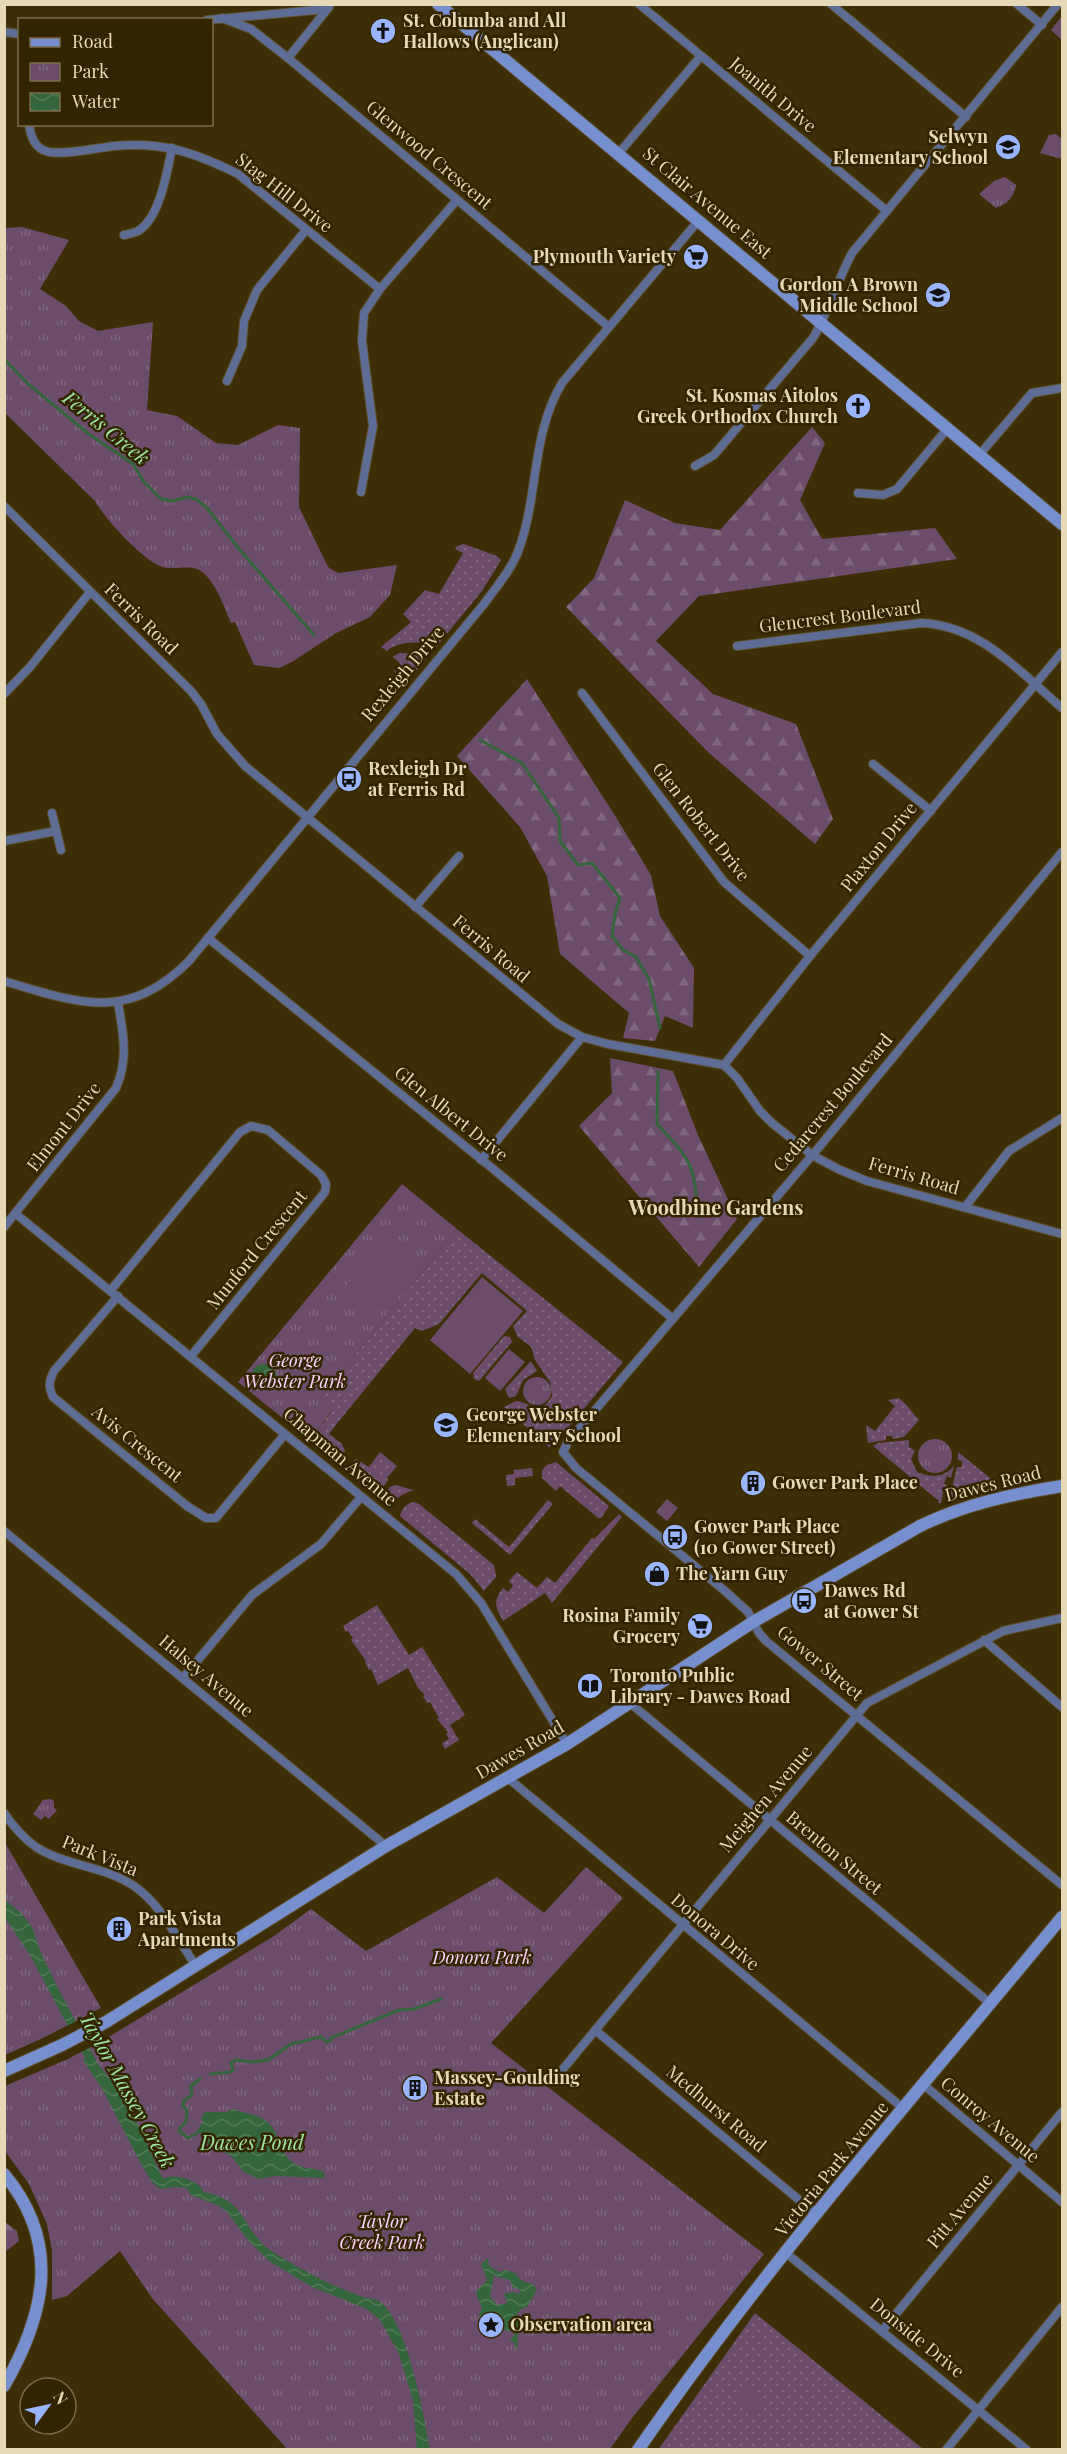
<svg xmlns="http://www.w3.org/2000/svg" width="1067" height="2454" font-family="'Playfair Display',serif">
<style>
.grass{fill:url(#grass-dots)}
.forest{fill:url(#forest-firs)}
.park{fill:url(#park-tufts)}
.pitch{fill:#6b4d6b}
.water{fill:url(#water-waves);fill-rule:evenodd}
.pier{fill:#3d2e06}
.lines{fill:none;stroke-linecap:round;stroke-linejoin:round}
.stream{stroke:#34663c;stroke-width:3}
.street-casing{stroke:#5c4d26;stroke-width:10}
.secondary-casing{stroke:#5c4d26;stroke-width:14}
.street{stroke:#5e6d95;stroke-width:8}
.secondary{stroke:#768fcf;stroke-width:12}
.labels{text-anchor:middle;stroke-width:5;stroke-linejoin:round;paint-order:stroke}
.poi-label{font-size:18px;font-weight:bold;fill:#e8d9b6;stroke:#332400;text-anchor:start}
.street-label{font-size:18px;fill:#e8d9b6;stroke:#332400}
.park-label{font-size:18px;font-style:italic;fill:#fcd3fb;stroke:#332400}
.water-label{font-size:20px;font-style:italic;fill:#9ce6a5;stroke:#332400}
.neighbourhood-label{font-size:20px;font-weight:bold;fill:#e8d9b6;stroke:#332400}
</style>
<defs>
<pattern id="grass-dots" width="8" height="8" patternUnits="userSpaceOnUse" patternTransform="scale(1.5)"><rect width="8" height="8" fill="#6b4d6b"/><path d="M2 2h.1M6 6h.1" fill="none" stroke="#80667e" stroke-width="1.8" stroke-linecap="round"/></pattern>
<pattern id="forest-firs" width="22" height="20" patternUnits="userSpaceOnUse" patternTransform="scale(1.5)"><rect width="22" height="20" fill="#6b4d6b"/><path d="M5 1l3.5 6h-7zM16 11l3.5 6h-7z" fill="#80667e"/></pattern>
<pattern id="park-tufts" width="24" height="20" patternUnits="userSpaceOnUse" patternTransform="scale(1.5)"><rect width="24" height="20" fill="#6b4d6b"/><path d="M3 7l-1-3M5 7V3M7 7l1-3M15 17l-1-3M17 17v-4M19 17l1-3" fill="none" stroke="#80667e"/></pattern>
<pattern id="water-waves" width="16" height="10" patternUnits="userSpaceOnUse" patternTransform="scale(1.5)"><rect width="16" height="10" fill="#34663c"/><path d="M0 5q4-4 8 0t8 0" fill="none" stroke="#517b56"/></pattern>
</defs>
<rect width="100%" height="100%" fill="#3d2e06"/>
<g class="grass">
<path d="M464 544 497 556 501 560 482 591 436 647C423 640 398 641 387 651L381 647 411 622 403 614 425 590 439 594 463 553 455 549 457 546Z"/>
<path d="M399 653 430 654 407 682 394 671 400 663 393 657Z"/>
<path d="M457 1229 623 1362 556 1442 549 1447 504 1407 516 1401C533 1403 540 1417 552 1396L550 1382 535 1360 531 1347 517 1336 513 1326 527 1311 482 1273 439 1324 422 1331 415 1328 339 1421 329 1434 342 1444 345 1451 342 1457 333 1459 310 1440 332 1411 321 1397Z"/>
<path d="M504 1336 510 1337 512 1342 479 1381 474 1379 473 1373Z"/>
<path d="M531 1361 537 1371 523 1380 516 1396 509 1398 505 1389Z"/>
<path d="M899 1398C908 1405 912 1413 919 1420L904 1437 893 1439 892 1436H886V1440L868 1443 866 1425 875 1431 895 1406 888 1400Z"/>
<path d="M909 1440V1447L915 1451 911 1459 917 1472C926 1476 939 1478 947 1472 950 1471 951 1468 954 1466L951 1478 947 1476 944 1484 948 1486 943 1493 941 1503H938L939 1501 873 1446 878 1443Z"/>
<path d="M380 1452 397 1466 387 1478 388 1480 378 1496 351 1475 350 1465 356 1459 369 1467Z"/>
<path d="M958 1452 990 1478 994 1485 949 1500 957 1467H962V1461L958 1460Z"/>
<path d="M556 1462 609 1506 601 1518H598L560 1486 556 1491 542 1478V1470L547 1465Z"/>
<path d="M532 1468 533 1476 515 1478V1485L507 1486 506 1475 514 1474V1470Z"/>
<path d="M396 1485 413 1490C403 1493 394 1502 384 1502L379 1498 390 1487Z"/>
<path d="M548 1500 553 1504 510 1555 472 1523 475 1519 509 1547Z"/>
<path d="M414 1502 419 1504 494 1565 496 1577 484 1591 470 1574 400 1516C402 1508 406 1504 414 1502Z"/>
<path d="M619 1514 622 1517 552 1603 545 1593 503 1621C495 1607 493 1601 503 1588L508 1592 513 1586 509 1581 517 1572 537 1588 547 1577 555 1583 592 1538 594 1539Z"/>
<path d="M377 1605 409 1655 422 1647 465 1715 450 1725 459 1740 445 1749 442 1743 449 1739 446 1734 448 1732 437 1719 439 1718 430 1702 427 1703 423 1696 425 1695 418 1688 408 1668 378 1685 371 1669 369 1670 365 1662 366 1661 351 1640 353 1638 348 1631 346 1632 343 1626Z"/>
<path d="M755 2313 923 2449 658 2450Z"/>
</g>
<g class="forest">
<path d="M812 427 825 443 800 500 822 539 935 528 957 559 699 596 656 641 713 694 796 724 833 819 815 844 709 753 566 607 594 578 625 500 675 523 720 530Z"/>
<path d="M527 679 614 814 651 875 660 916 694 968 693 1028 665 1016 655 1041 623 1038 629 1013 560 954 547 876 520 827 457 756Z"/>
<path d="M610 1058 673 1071 698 1135 737 1219 699 1267 579 1126 612 1093Z"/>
<path d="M5 2222 17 2231 19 2241 5 2252Z"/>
</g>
<g class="park">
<path d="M1062 16V40L1051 30Z"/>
<path d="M1056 134 1062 139V159L1040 153 1049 135Z"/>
<path d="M1005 177 1016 185C1014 197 1007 204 996 208L979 194 994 181Z"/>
<path d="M22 227 69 240 40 289 66 306 79 321 98 331 153 322 147 410 177 416 216 443 238 445 278 425 300 428 299 507 328 567 338 573 397 565 390 595 370 617 336 633 292 662 279 668 254 665 235 622 231 623C225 608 213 575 197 569 186 565 171 571 160 566 141 558 105 519 95 501L5 413V228Z"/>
<path d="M402 1184 457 1229 321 1397 332 1410 310 1440 238 1382Z"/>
<circle cx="537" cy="1391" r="14"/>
<circle cx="935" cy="1456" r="17"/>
<path d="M667 1499 678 1508 667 1521 656 1512Z"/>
<path d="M50 1799 54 1801V1808L57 1810 49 1819 45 1816 41 1820 33 1814 43 1800Z"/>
<path d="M4 1841 101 2008 43 2038 5 2055Z"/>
<path d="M586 1867 623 1898 491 2043 764 2254 632 2418 610 2449H287L152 2298 120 2251 67 2296 52 2300V2251L47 2224 29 2184 5 2151V2086L68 2059 112 2035 274 1936 311 1909 366 1951 497 1877 544 1913Z"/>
</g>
<g class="pitch">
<path d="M385 1238 415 1263 371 1318 340 1293Z"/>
<path d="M482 1277 523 1311 470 1374 430 1340Z"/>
<path d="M509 1349 525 1362 500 1391 485 1378Z"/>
<path d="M743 2384C755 2384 762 2399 763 2410L757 2417 747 2415 738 2401V2390Z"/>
</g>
<g class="water">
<circle cx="264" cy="1377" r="13"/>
<path d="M4 1899 22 1914 32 1927 41 1953 59 1990 98 2064 111 2080 136 2120 162 2177 164 2178C177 2174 197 2179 204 2192 249 2201 240 2228 270 2250 297 2268 330 2285 360 2296 365 2298 372 2298 377 2300 407 2315 424 2418 430 2449H417L413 2401 399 2354 380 2320 367 2309 312 2287 269 2261 248 2240 226 2211 217 2205 191 2195 186 2188 175 2187 160 2189 152 2182 140 2162 104 2092 83 2060 85 2058 30 1955 5 1918Z"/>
<path d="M233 2109C242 2113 257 2114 265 2120 281 2130 277 2155 297 2165 305 2169 316 2168 324 2172L325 2178 276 2176 259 2179 244 2172 230 2155 208 2145 207 2139 197 2130 203 2122 201 2118 205 2112H226Z"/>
<path d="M488 2258 489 2266 500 2272 506 2270 515 2273 521 2280 534 2285 537 2290 527 2307C511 2312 519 2320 522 2331L518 2334 517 2349 514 2348 515 2343 510 2341 515 2333 513 2331 503 2330 499 2335 497 2331 494 2333 482 2332 496 2322 494 2316 490 2314 484 2317 481 2323 479 2315 482 2307C473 2289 475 2293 487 2280L481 2264ZM494 2276 510 2280 513 2288 519 2289 520 2294 512 2292 504 2294 507 2303 497 2305 490 2296Z"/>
</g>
<path class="pier" d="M79 2020 93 2046 79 2053 65 2027Z"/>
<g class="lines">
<g class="stream">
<path d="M4 359 27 383 90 435 133 464 144 482 161 499 172 501 187 497 196 499 207 508 240 550 314 635"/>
<path d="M480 740 522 763 559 818 560 841 578 865 592 863 620 898 615 914 612 936 623 950 636 957 649 979 660 1028"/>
<path d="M658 1071 657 1124C691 1160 696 1166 697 1216"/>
<path d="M210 2074 230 2072 233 2070 231 2063 236 2060 253 2062 268 2060 291 2044 321 2037 327 2042 330 2041 331 2038 399 2010 414 2009 441 1999"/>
<path d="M199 2132 188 2138 179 2131 180 2128 186 2122 187 2110 183 2107 184 2100 191 2096 192 2091 190 2087 200 2079"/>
</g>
<g class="street-casing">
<g id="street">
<path d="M639 4 887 211"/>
<path d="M831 4 966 117"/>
<path d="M1017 4 1042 25"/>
<path d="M222 18 251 29 288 58 609 327"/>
<path d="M207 20 327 9"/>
<path d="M4 32 20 34"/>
<path d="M288 58 329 7"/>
<path d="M29 124C31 138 35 149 49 152 67 155 96 148 114 146 162 141 196 153 238 174L380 289"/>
<path d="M619 153 700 57"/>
<path d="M124 235C128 234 134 233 138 231 160 218 167 172 172 148"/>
<path d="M227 381 242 346 244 321 257 290 306 230"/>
<path d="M980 454 1032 393 1062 388"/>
<path d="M695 466 714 455 813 338C829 311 837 281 852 253L1058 4"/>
<path d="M361 492 373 426 362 341 364 313 380 289 456 201"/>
<path d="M858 493 883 495 897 489 948 428"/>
<path d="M4 506 191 691 201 704 217 734 245 766 558 1024 582 1037 608 1044 724 1065 737 1078 760 1111 772 1123 812 1155 838 1169 867 1181 1062 1234"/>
<path d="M737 646 921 623C980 625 1020 672 1062 708"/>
<path d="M582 693 724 882 810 956"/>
<path d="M4 694 30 667 90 592"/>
<path d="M873 764 931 811"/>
<path d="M52 813 61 850"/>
<path d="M4 841 56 831"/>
<path d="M1062 852 820 1146 568 1442 563 1452 576 1468 725 1591 748 1612 759 1633 766 1641 1062 1885"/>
<path d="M415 907 459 856"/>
<path d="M208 938 492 1168 672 1318"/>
<path d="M4 981C78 1003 127 1023 189 961L484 604C497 586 512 569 519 549 539 493 531 435 562 383L699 220"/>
<path d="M724 1065 810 956 1062 652"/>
<path d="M481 1160 582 1037"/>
<path d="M965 1207 1009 1151 1062 1118"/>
<path d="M16 1214 456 1574 481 1603 567 1744"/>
<path d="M4 1227 116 1088C129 1058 123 1033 118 1002"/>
<path d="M111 1290 240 1132 251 1126 268 1130 321 1175 326 1184 325 1192 192 1355"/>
<path d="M118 1296 54 1371C49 1381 48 1386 53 1397L187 1506 206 1518H216L285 1434"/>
<path d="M4 1531 386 1846"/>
<path d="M984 1640 1062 1707"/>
<path d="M183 1678 252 1595 321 1544 361 1497"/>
<path d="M630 1703 991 2004"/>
<path d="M508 1778 904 2109"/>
<path d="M4 1813C13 1826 23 1838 36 1847 65 1866 105 1866 134 1886 161 1904 178 1940 196 1966"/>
<path d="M595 2030 816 2214"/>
<path d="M553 2081 867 1703 1003 1631 1062 1618"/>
<path d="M924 2085 1062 2202"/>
<path d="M786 2253 1027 2450"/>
<path d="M882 2331 1062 2112"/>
<path d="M946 2450 1062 2307"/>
</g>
</g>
<g class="secondary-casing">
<g id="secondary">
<path d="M438 4 1062 524"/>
<path d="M4 2071 62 2045 106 2022 386 1846 567 1744 753 1622 920 1526C965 1504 1013 1494 1062 1486"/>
<path d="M4 2174C62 2243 45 2315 4 2386"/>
<path d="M638 2450C767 2263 918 2092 1062 1917"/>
</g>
</g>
<use href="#street" class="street"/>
<use href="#secondary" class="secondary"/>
</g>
<defs>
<g id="church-disc" transform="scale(1.35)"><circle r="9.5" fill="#99b5fd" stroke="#332400"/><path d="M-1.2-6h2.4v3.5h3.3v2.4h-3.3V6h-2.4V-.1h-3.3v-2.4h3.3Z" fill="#111"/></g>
<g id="school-disc" transform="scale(1.35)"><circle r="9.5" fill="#99b5fd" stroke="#332400"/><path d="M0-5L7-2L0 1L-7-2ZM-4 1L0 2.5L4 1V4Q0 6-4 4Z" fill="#111"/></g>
<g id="supermarket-disc" transform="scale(1.35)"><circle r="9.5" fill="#99b5fd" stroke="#332400"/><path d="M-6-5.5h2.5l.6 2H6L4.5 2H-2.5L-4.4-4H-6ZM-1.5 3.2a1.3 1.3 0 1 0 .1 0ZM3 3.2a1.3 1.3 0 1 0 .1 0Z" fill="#111"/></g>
<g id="bus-disc" transform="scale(1.35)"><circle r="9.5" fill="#99b5fd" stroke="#332400"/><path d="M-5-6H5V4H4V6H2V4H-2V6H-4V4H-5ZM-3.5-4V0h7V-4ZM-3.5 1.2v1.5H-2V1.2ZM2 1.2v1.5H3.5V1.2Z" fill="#111"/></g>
<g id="building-disc" transform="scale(1.35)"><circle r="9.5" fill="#99b5fd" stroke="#332400"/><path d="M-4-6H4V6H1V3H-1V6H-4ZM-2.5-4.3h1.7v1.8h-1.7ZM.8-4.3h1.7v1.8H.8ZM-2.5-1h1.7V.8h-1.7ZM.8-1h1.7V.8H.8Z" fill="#111"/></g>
<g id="shop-disc" transform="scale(1.35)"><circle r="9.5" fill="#99b5fd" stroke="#332400"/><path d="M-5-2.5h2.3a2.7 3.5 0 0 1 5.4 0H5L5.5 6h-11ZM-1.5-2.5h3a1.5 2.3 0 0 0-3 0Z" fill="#111"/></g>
<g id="library-disc" transform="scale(1.35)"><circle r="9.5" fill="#99b5fd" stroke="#332400"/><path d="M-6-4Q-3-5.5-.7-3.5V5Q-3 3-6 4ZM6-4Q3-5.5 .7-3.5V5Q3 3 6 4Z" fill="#111"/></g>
<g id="sight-disc" transform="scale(1.35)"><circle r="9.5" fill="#99b5fd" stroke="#332400"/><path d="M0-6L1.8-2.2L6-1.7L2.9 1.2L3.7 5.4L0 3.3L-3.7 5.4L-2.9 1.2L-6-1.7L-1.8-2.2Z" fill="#111"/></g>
</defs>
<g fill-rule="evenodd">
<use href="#church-disc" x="383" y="31"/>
<use href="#school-disc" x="1008" y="147"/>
<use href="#supermarket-disc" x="696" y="257"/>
<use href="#school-disc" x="938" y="295"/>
<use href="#church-disc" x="858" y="406"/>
<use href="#bus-disc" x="349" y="779"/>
<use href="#school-disc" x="446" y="1425"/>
<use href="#building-disc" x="753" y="1483"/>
<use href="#bus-disc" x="675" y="1537"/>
<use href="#shop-disc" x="657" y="1574"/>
<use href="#bus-disc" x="804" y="1601"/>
<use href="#supermarket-disc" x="700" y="1626"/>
<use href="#library-disc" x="590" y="1686"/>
<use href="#building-disc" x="119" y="1929"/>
<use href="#building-disc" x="415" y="2088"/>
<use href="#sight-disc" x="491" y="2325"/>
</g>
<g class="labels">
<g class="poi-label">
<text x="403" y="27">St. Columba and All<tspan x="403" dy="21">Hallows (Anglican)</tspan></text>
<text x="988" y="143" text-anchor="end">Selwyn<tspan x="988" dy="21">Elementary School</tspan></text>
<text x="676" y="263" text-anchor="end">Plymouth Variety</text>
<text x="918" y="291" text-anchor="end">Gordon A Brown<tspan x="918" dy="21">Middle School</tspan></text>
<text x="838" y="402" text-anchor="end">St. Kosmas Aitolos<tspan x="838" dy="21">Greek Orthodox Church</tspan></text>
<text x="368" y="775">Rexleigh Dr<tspan x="368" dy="21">at Ferris Rd</tspan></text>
<text x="466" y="1421">George Webster<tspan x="466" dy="21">Elementary School</tspan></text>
<text x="772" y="1489">Gower Park Place</text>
<text x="694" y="1533">Gower Park Place<tspan x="694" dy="21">(10 Gower Street)</tspan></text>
<text x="676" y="1580">The Yarn Guy</text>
<text x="824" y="1597">Dawes Rd<tspan x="824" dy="21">at Gower St</tspan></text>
<text x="680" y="1622" text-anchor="end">Rosina Family<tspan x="680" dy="21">Grocery</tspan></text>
<text x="610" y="1682">Toronto Public<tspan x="610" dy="21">Library - Dawes Road</tspan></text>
<text x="138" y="1925">Park Vista<tspan x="138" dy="21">Apartments</tspan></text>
<text x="434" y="2084">Massey-Goulding<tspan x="434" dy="21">Estate</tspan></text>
<text x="510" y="2331">Observation area</text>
</g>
<g class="street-label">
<text transform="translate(773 95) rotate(40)" y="6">Joanith Drive</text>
<text transform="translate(429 155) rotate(40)" y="6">Glenwood Crescent</text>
<text transform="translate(284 193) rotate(38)" y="6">Stag Hill Drive</text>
<text transform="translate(707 203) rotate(40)" y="6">St Clair Avenue East</text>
<text transform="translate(840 617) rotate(-7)" y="6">Glencrest Boulevard</text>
<text transform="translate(141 619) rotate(44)" y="6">Ferris Road</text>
<text transform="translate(403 674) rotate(-50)" y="6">Rexleigh Drive</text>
<text transform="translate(701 822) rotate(52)" y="6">Glen Robert Drive</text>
<text transform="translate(879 847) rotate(-51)" y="6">Plaxton Drive</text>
<text transform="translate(491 949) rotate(40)" y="6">Ferris Road</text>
<text transform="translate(833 1103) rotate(-50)" y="6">Cedarcrest Boulevard</text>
<text transform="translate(451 1114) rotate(39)" y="6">Glen Albert Drive</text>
<text transform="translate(64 1127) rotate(-52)" y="6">Elmont Drive</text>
<text transform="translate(914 1176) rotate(16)" y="6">Ferris Road</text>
<text transform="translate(257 1250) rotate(-51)" y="6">Munford Crescent</text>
<text transform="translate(137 1444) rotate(39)" y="6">Avis Crescent</text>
<text transform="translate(340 1457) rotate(40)" y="6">Chapman Avenue</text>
<text transform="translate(993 1484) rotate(-14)" y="6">Dawes Road</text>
<text transform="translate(820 1663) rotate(40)" y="6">Gower Street</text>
<text transform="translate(206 1676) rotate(40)" y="6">Halsey Avenue</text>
<text transform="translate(520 1750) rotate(-30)" y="6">Dawes Road</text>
<text transform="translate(766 1799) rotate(-50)" y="6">Meighen Avenue</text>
<text transform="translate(834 1853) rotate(40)" y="6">Brenton Street</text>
<text transform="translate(100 1856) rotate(22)" y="6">Park Vista</text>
<text transform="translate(715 1932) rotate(40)" y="6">Donora Drive</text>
<text transform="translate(716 2109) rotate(40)" y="6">Medhurst Road</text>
<text transform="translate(990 2120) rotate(40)" y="6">Conroy Avenue</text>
<text transform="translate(832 2169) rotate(-51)" y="6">Victoria Park Avenue</text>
<text transform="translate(960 2211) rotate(-50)" y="6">Pitt Avenue</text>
<text transform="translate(917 2338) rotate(39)" y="6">Donside Drive</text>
</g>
<g class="park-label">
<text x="295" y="1367">George<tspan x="295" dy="21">Webster Park</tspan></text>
<text x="482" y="1964">Donora Park</text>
<text x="382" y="2228">Taylor<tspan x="382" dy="21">Creek Park</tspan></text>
</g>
<g class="water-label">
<text transform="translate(106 428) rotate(39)" y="7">Ferris Creek</text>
<text transform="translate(127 2090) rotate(61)" y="7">Taylor Massey Creek</text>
<text x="252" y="2150">Dawes Pond</text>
</g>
<g class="neighbourhood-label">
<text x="716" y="1215">Woodbine Gardens</text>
</g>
</g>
<rect width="1067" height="2454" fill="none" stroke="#e8d9b6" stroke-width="12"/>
<rect x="18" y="18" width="195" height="108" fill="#332400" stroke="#7b6c49" stroke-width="1.5"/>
<rect x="30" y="38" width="30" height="9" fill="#768fcf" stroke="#7b6c49" stroke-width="1.5"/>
<text x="72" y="48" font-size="18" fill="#e8d9b6">Road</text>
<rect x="30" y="63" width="30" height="18" fill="url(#park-tufts)" stroke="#7b6c49" stroke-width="1.5"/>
<text x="72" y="78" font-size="18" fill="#e8d9b6">Park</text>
<rect x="30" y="93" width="30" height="18" fill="url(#water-waves)" stroke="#7b6c49" stroke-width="1.5"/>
<text x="72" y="108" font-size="18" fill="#e8d9b6">Water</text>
<g transform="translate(48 2406) rotate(57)"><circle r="28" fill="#332400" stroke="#7b6c49" stroke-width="1.5"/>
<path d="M0-4.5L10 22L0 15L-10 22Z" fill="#99b5fd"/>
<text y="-9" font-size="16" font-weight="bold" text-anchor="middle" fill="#e8d9b6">N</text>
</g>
</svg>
